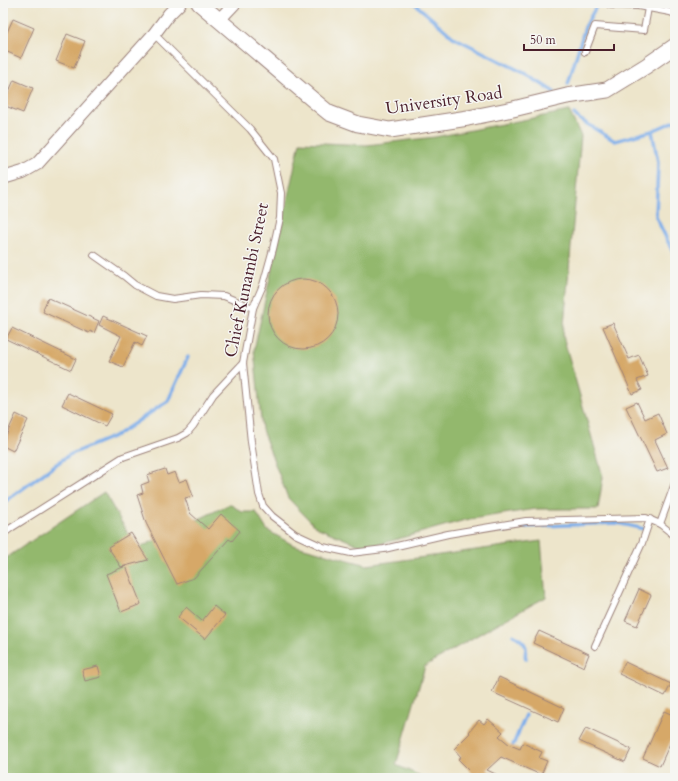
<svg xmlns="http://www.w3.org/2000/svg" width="678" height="781" font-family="Cardo,serif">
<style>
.forest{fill:#93b86d;stroke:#6e6c4c}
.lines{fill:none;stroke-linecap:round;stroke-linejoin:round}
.stream{stroke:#7fafea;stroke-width:3.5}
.building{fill:#d6a868}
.service-casing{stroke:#9c827b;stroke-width:8}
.minor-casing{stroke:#9c827b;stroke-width:14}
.tertiary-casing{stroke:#9c827b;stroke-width:17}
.service{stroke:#fff;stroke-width:6}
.minor{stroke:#fff;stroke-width:12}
.tertiary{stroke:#fff;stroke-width:15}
.labels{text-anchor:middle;stroke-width:3;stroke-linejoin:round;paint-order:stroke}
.street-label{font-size:17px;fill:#4a1f2b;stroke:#f6f6f2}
</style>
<rect width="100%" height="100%" fill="#f6f6f2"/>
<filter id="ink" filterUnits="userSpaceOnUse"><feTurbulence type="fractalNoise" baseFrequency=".025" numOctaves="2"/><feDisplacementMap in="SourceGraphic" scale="8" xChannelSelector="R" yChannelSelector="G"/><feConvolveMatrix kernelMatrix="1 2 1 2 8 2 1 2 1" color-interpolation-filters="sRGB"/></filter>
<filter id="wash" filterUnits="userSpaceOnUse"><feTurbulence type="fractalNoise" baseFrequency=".012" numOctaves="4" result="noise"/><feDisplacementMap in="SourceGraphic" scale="16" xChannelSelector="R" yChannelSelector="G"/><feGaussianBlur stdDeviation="0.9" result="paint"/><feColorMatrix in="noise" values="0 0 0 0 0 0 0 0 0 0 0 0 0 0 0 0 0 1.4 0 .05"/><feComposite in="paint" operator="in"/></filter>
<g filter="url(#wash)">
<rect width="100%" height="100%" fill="#ede5cb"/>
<g class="forest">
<path d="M569 111 581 136 563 336 603 477 598 509H536L465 520 366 548 316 527 288 498 262 430 254 350 300 142 367 145 435 137Z"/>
<path d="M104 492 137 549 230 504 242 512H256L267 530 293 545 367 565 541 541 546 597 488 629 425 666 396 765 425 778H3V560Z"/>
</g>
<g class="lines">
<g class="stream">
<path d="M414 3 453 37 524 73 554 92"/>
<path d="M568 84 585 27 598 3"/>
<path d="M574 114 579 119 615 141 652 131 675 121"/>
<path d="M652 131 658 162 656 217 675 256"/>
<path d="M3 503 69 455 117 435 168 401 188 357"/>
<path d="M503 531 518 527 617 523 644 529"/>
<path d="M513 635C518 637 525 642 526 648 526 652 524 654 526 659"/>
<path d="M513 745 526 715"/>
</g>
</g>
<g id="blocks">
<g class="building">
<path d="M13 19 34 28 21 58 3 50V41Z"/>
<path d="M67 34 85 41 74 68 56 61Z"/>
<path d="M14 80 33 88 23 113 3 105Z"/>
<circle cx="303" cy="314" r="35"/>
<path d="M48 298 99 321 94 333 90 331 89 333 43 312 44 310 43 309Z"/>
<path d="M103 316 147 336 142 346 135 342 123 367 109 361 121 336 99 325Z"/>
<path d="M613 323 629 359 639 355 648 376 637 380 642 390 632 394 603 327Z"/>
<path d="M12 328 76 359 71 370 6 339Z"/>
<path d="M68 393 112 414 105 426 62 405Z"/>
<path d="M637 402 645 419 658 413 667 434 655 440 668 468 657 472 626 407Z"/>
<path d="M16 414 28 420 13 451 3 446V442Z"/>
<path d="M165 469 167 475 175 472 179 482 187 479 193 496 185 498 190 513 208 529 221 514 240 531 232 541 229 539 194 578 177 584 146 523 137 495 143 493 141 485 149 482 147 475Z"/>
<path d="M131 533 148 560 121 567 108 547Z"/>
<path d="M126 566 141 604 121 612 106 574Z"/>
<path d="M639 589 651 595 637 626 625 621Z"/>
<path d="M214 606 225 615 205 639 178 617 186 607 202 621Z"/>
<path d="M539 631 589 654 584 667 533 643Z"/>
<path d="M625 662 671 684 665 696 619 674Z"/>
<path d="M98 666 101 677 85 681 82 670Z"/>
<path d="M499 677 564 708 558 722 492 692Z"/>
<path d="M664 711 675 716V732L660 766 643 758Z"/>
<path d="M488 719 503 732 499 736 510 745 520 749 523 743 542 752 539 758 547 761 541 775 501 757 487 770 504 778H477L458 759 461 757 454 749 470 733 469 732 479 720 484 724Z"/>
<path d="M586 728 631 749 625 762 579 741Z"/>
</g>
</g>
</g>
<g filter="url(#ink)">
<use href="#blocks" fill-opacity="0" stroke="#9c827b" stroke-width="1"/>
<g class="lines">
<g class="service-casing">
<g id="service">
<path d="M611 3 610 5 638 6 670 12 675 14"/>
<path d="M154 34 250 129 274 159 281 193 280 218 273 249 263 285 253 308 243 363 251 442 259 494 263 506 272 516 295 534 323 547 351 553 384 549 448 534 526 521 646 518 660 524 675 536"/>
<path d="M585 52 595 26 644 30 648 8"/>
<path d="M94 255 124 276 135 285 156 296 173 299 201 295 224 296 253 308"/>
<path d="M660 524 675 483"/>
<path d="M3 534 11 528 123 457 178 438 187 433 193 426 213 395 243 363"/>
<path d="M595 646 642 543 650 519"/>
</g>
</g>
<g class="minor-casing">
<g id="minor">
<path d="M219 20 235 3"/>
<path d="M3 178 23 172 37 164 154 34 169 14 180 3"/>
</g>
</g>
<g class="tertiary-casing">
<path id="tertiary" d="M199 3 312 99 329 113 358 124 390 130 468 118 513 109 567 96 607 90 646 66 675 46"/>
</g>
<use href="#service" class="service"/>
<use href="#minor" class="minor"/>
<use href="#tertiary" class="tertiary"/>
</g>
</g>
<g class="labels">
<g class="street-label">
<text transform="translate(444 100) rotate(-8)" y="6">University Road</text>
<text transform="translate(246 280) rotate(-78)" y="6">Chief Kunambi Street</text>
</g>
</g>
<rect width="678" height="781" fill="none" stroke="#f6f6f2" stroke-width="16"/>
<path d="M524 44v6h90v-6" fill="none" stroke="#4a1f2b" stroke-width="2"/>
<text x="530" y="44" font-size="12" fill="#4a1f2b" stroke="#f6f6f2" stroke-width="3" paint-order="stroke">50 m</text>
</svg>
